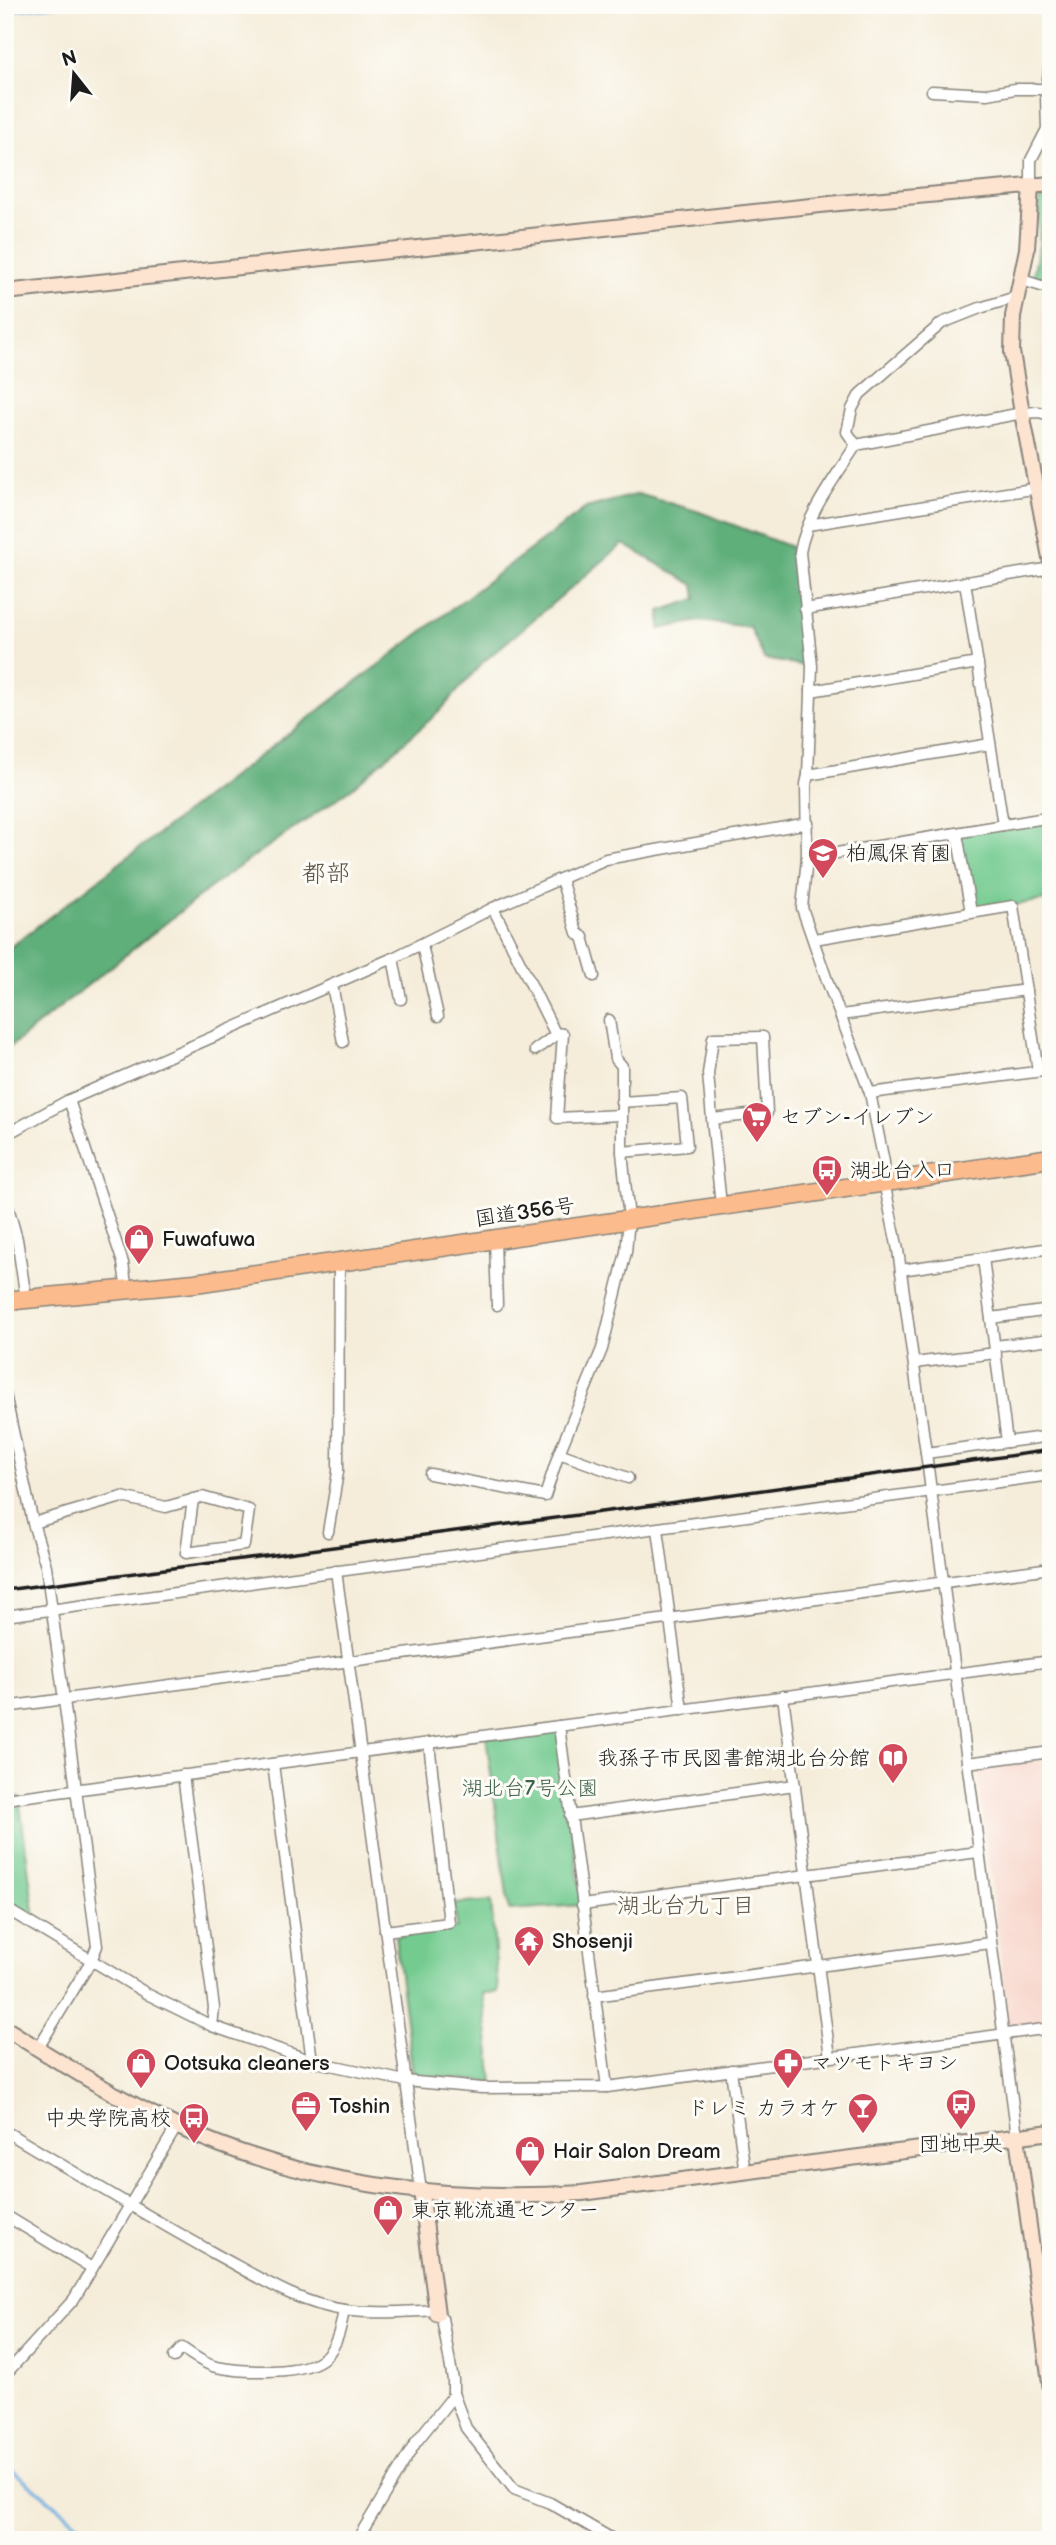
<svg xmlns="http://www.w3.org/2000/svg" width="1056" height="2545" font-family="'Balsamiq Sans','Klee One',sans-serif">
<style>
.built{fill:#f7d1c6}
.green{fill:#73cb90;stroke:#487456;stroke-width:2}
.forest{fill:#5eaf7a;stroke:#3d664b;stroke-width:2}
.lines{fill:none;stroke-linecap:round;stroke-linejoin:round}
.stream{stroke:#6caee1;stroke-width:3.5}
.street-casing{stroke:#88847b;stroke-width:13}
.secondary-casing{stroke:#88847b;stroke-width:18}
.highway-casing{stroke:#88847b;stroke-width:21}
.street{stroke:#fff;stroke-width:10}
.secondary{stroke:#fde4d1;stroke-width:14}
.highway{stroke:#fbbb8c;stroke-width:18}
.rail{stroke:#1c1c1c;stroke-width:3.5}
.labels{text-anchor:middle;stroke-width:6;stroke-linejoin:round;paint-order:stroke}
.poi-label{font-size:21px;fill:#1c1c1c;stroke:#fdfcf7;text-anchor:start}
.street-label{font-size:21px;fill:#1c1c1c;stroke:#fdfcf7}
.park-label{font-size:21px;fill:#3f624a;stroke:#fdfcf7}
.neighbourhood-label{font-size:23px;fill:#5c5244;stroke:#fdfcf7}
.quarter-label{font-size:24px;fill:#5c5244;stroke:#fdfcf7}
</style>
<rect width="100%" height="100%" fill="#fdfcf7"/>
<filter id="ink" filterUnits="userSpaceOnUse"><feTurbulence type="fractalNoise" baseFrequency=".0143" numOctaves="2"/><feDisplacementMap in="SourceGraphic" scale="14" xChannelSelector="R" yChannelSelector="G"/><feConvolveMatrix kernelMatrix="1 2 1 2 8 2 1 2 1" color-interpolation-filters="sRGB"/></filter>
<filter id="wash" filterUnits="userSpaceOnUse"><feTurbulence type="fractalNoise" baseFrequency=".00686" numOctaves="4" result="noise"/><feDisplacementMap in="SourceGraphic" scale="28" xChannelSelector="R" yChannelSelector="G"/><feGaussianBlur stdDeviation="1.57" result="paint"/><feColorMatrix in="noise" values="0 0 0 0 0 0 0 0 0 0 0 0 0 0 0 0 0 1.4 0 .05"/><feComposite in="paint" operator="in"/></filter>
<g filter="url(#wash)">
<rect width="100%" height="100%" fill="#f5edda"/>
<path class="built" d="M1051 1759V2023L1009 2028 977 1768Z"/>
<g class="green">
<path d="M1051 198V282L1033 276 1039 246V199Z"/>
<path d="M1051 817V899L971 912 957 834Z"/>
<path d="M559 1726 582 1905 509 1910 486 1736Z"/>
<path d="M19 1797 36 1927 5 1908V1799Z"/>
<path d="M491 1901 498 1992 483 1993 493 2082 413 2075 395 1936 457 1928 454 1904Z"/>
</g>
<path class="forest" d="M638 494 697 511 791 547 798 570 806 666 764 659 750 627 699 621 660 629V611L696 599 694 585 623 544 483 662 440 711 351 789 220 880 5 1051V951L496 575 586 508Z"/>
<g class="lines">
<g class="stream">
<path d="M5 11 55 5"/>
<path d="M5 2464 98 2540"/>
</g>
</g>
</g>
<g filter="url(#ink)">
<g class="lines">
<g class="street-casing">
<g id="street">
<path d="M932 91 987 94 1015 89H1051"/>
<path d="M1031 185V160L1047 129 1046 95 1051 54"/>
<path d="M1022 280 1051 289"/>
<path d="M1016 297 980 308 942 323 860 394 852 409 847 432 856 445 1022 413 1038 412 1051 415"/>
<path d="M856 445C834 480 808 511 800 552L812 666 808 775 806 784 807 858 802 908 829 986 870 1093 884 1162V1182L898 1250 926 1453 1051 1436"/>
<path d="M808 525 1038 488"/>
<path d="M965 582 1003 825"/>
<path d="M805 609 1051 568"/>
<path d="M811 691 978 663"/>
<path d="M808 775 990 744"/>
<path d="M957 834 971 912"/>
<path d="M807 858 1051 817"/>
<path d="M561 879 577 933 583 937 594 976"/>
<path d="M493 908 555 1033 563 1034 557 1118 621 1115"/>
<path d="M814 939 1013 906 1038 1071"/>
<path d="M422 945 438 1016"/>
<path d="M393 958 401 999"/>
<path d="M332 985 343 1042"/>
<path d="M841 1015 1026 990"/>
<path d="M535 1050 553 1037 555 1033"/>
<path d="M870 1093 1051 1070"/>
<path d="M69 1100 123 1263 127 1291"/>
<path d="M621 1102 682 1098 687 1146 622 1152"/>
<path d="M712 1119 708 1074 713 1038 763 1037 767 1113 712 1119 721 1205"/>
<path d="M5 1135 69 1100 393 958 493 908 606 859 808 823"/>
<path d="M5 1196 17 1239 26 1299"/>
<path d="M495 1239 497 1305"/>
<path d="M983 1258 1007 1442"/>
<path d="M901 1270 1051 1248"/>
<path d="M991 1318 1043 1311"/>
<path d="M995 1346 1051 1339"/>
<path d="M914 1363 996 1353"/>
<path d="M5 1394 33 1523 46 1566 97 1946 91 1961 38 2048"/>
<path d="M559 1453 628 1478"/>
<path d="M926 1453 1017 2136"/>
<path d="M430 1474 545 1496 559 1453 602 1349 626 1252 629 1219 622 1152V1066L615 1058 609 1020"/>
<path d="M33 1523 122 1497 166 1507 202 1497 249 1510 244 1545 186 1553 193 1499"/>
<path d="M658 1529 682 1710"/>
<path d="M328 1532 338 1472 339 1262"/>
<path d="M336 1571 421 2191"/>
<path d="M5 1616 1051 1475"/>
<path d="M783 1696 830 2057"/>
<path d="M5 1707 1051 1568"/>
<path d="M559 1726 607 2087"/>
<path d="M967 1763 1051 1752"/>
<path d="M273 1764 312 2061"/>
<path d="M183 1775 214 2008 212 2026"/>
<path d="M5 1799 1051 1661"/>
<path d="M570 1816 795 1785"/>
<path d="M582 1905 978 1852"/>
<path d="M5 1908 149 1995 212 2026 312 2061 405 2081 482 2088 607 2087 1051 2028"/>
<path d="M385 1931 449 1923 429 1743"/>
<path d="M594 1996 990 1943"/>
<path d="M731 2070 745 2173"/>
<path d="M5 2131C75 2173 146 2215 217 2255 256 2276 299 2304 344 2310 373 2314 405 2312 435 2310"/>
<path d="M5 2215 92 2268"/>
<path d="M174 2357 182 2348C192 2355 204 2364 216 2367 242 2372 306 2376 326 2356 338 2344 341 2326 344 2310"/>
<path d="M5 2375 74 2299 177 2126"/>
<path d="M453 2393 466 2428 514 2489 550 2503 614 2540"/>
<path d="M357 2540 416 2442 453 2396V2380L442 2318 437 2314"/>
</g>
</g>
<g class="secondary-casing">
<g id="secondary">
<path d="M1031 185 1027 249 1013 316 1012 352 1022 413 1051 563"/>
<path d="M5 292 839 203 1051 184"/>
<path d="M5 2028C61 2063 117 2098 176 2126 302 2185 445 2202 582 2193L1051 2132"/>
<path d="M1017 2136 1051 2390"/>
<path d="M421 2191 437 2314"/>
</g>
</g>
<g class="highway-casing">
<path id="highway" d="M5 1301 195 1283 1051 1158"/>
</g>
<use href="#street" class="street"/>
<use href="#secondary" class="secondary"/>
<use href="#highway" class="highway"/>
<path class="rail" d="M5 1590 654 1505 1051 1450"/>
</g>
</g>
<defs>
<g id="school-pin" transform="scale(1.575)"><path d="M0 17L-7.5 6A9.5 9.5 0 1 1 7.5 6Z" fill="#d1495b" stroke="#fdfcf7"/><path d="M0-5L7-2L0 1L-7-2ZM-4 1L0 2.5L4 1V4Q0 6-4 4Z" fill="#fff"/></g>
<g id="supermarket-pin" transform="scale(1.575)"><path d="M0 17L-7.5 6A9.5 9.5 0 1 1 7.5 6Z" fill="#d1495b" stroke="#fdfcf7"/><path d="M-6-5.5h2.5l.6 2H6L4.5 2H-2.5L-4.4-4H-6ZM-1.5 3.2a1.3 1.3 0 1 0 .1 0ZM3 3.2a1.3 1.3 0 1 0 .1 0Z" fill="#fff"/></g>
<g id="bus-pin" transform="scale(1.575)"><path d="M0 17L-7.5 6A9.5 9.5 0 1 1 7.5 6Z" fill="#d1495b" stroke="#fdfcf7"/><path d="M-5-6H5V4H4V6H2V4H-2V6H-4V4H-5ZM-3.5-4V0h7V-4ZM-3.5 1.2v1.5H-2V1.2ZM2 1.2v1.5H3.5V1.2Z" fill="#fff"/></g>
<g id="shop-pin" transform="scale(1.575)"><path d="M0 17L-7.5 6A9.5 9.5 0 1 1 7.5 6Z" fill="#d1495b" stroke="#fdfcf7"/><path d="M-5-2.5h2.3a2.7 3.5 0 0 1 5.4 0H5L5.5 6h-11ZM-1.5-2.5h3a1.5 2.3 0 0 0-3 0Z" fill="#fff"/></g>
<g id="library-pin" transform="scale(1.575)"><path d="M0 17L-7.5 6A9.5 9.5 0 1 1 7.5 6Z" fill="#d1495b" stroke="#fdfcf7"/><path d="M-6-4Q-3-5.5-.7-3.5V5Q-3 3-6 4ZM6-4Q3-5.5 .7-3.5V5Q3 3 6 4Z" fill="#fff"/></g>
<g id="temple-pin" transform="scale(1.575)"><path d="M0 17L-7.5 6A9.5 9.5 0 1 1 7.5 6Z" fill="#d1495b" stroke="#fdfcf7"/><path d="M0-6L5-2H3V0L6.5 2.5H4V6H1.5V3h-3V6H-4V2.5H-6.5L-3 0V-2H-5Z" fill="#fff"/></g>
<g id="pharmacy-pin" transform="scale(1.575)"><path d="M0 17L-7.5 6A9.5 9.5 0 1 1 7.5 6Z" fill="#d1495b" stroke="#fdfcf7"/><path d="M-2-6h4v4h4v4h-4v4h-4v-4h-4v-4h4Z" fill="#fff"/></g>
<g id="office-pin" transform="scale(1.575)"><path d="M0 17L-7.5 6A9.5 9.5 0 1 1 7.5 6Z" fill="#d1495b" stroke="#fdfcf7"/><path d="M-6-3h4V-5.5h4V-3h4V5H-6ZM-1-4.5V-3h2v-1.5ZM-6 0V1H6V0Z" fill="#fff"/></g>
<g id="bar-pin" transform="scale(1.575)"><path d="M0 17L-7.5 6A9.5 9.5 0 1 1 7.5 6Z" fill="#d1495b" stroke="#fdfcf7"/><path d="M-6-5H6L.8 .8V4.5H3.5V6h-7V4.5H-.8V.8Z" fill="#fff"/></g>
</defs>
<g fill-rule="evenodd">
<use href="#school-pin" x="823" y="853"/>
<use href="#supermarket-pin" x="757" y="1117"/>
<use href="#bus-pin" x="827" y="1170"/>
<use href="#shop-pin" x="139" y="1239"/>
<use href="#library-pin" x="893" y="1758"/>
<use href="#temple-pin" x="529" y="1941"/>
<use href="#shop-pin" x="141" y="2063"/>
<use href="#pharmacy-pin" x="788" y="2063"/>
<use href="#bus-pin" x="961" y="2104"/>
<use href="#office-pin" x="306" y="2106"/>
<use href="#bar-pin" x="863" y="2108"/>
<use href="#bus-pin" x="194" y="2118"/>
<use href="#shop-pin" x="530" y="2151"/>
<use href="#shop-pin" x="388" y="2210"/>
</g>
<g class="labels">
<g class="poi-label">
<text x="846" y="860">柏鳳保育園</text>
<text x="780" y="1124">セブン-イレブン</text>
<text x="850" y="1177">湖北台入口</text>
<text x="162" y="1246">Fuwafuwa</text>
<text x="870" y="1765" text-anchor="end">我孫子市民図書館湖北台分館</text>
<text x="552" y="1948">Shosenji</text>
<text x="164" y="2070">Ootsuka cleaners</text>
<text x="811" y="2070">マツモトキヨシ</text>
<text x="329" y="2113">Toshin</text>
<text x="840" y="2115" text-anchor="end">ドレミ カラオケ</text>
<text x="171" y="2125" text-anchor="end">中央学院高校</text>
<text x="961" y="2151" text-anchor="middle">団地中央</text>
<text x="553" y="2158">Hair Salon Dream</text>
<text x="411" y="2217">東京靴流通センター</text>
</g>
<g class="street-label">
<text transform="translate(525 1212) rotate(-8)" y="7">国道356号</text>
</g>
<g class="park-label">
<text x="530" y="1795">湖北台7号公園</text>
</g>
<g class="neighbourhood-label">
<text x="686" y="1913">湖北台九丁目</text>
</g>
<g class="quarter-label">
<text x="326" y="881">都部</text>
</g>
</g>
<rect width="1056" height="2545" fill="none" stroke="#fdfcf7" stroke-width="28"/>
<g transform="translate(74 74) rotate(343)" stroke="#fdfcf7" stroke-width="5" paint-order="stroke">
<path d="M0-5L12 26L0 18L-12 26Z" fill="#1c1c1c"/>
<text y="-10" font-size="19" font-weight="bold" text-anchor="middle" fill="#1c1c1c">N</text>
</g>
</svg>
